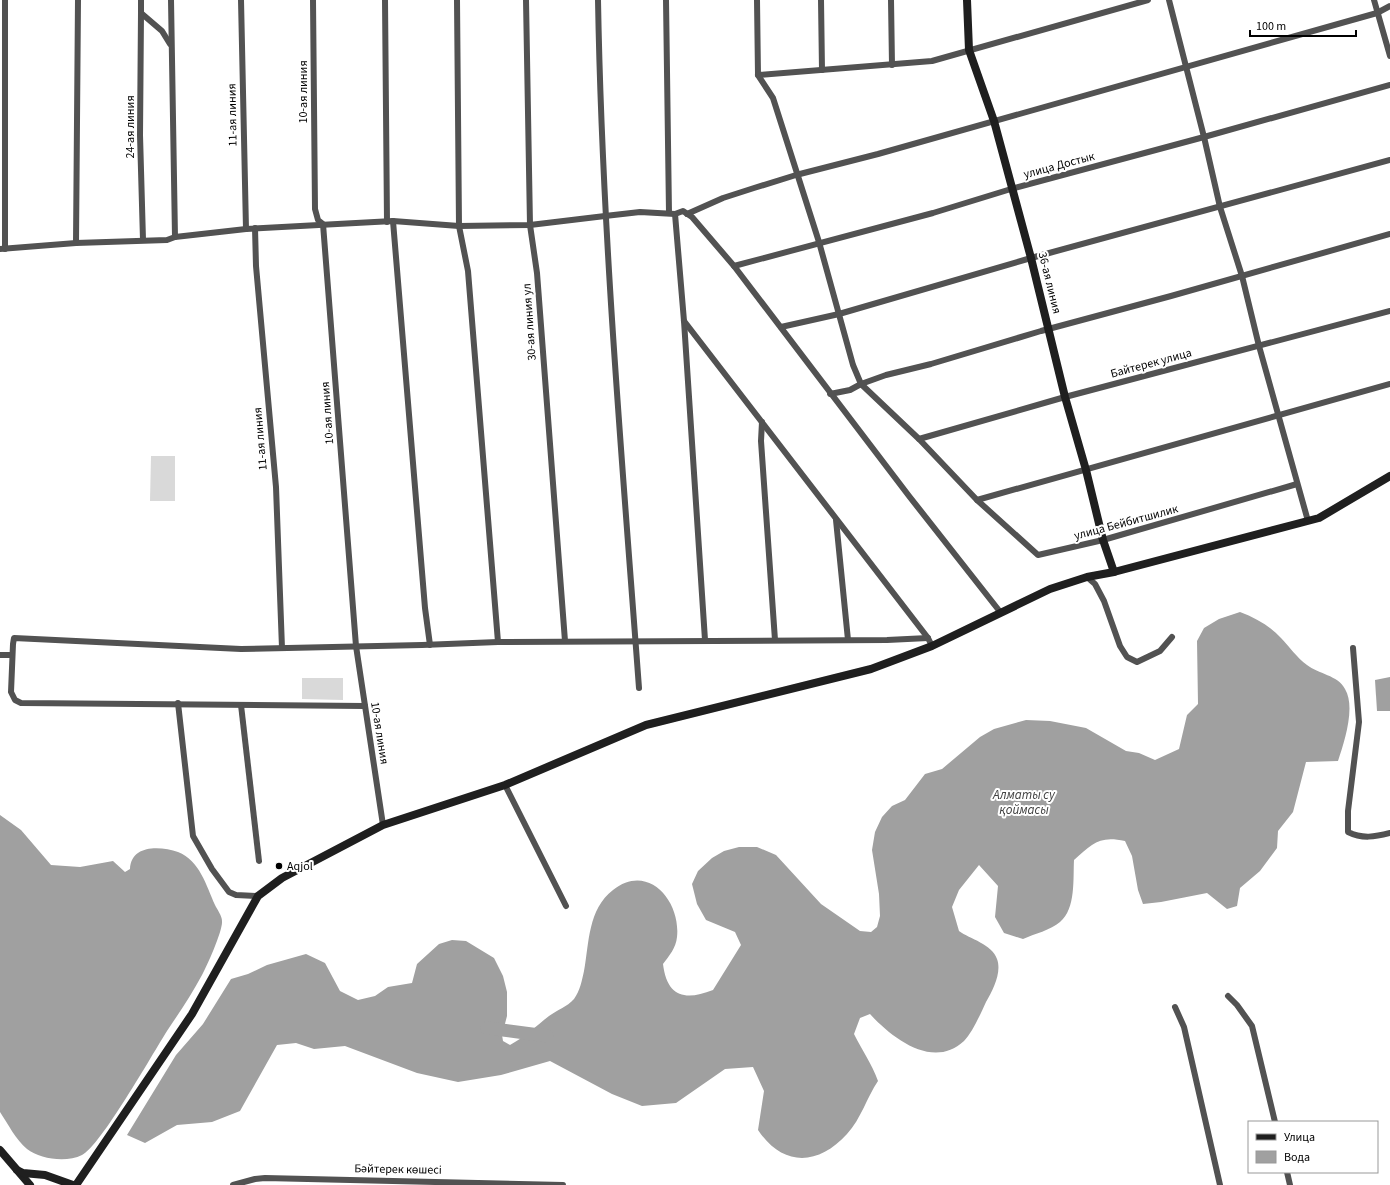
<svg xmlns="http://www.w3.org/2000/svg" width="1390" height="1185" font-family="'Source Sans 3',sans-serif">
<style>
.green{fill:#d9d9d9}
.water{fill:#a0a0a0}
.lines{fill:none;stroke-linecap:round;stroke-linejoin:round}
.river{stroke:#a0a0a0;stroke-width:13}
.street{stroke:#525252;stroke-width:6}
.secondary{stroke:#1f1f1f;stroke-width:8}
.poi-dot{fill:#000;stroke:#fff;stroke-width:1.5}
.labels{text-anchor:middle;stroke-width:4;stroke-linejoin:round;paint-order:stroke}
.street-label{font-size:12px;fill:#000;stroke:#fff}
.poi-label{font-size:12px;fill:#000;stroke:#fff;text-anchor:start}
.water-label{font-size:13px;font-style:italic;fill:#414141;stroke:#fff}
</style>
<rect width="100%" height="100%" fill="#fff"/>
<g class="green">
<path d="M151 456H175V501H150Z"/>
<path d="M302 678H343V700L302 699Z"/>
</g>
<g class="water">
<path d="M1240 612C1256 618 1270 626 1281 638 1290 647 1296 657 1307 665 1318 674 1338 675 1345 689 1356 707 1344 743 1338 761L1306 762 1293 812 1278 831 1277 848 1260 871 1240 888 1237 906 1227 909 1207 893 1161 902 1143 904 1138 890 1132 856 1125 841C1099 835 1092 844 1074 860 1073 878 1076 909 1060 922 1051 930 1034 934 1023 939L1004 933 995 917 998 886 979 865 959 890 952 907 959 931C970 939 992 944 997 959 1002 972 993 990 986 1002 981 1013 972 1033 964 1041 933 1070 892 1038 870 1014L860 1018 854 1034C862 1050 872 1064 878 1081 867 1097 861 1119 847 1134 818 1166 783 1167 758 1130L764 1091 753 1067 725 1069 676 1103 642 1106 612 1094 550 1061 501 1075 458 1082 417 1073 345 1046 314 1049 296 1043 277 1045 240 1111 212 1122 177 1125 145 1143 127 1135 176 1055 203 1024 231 979 248 974 267 965 306 954 325 963 340 991 358 1000 375 996 388 987 412 983 417 964 439 944 452 940 466 941 494 958 503 976 507 992V1016L502 1035 503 1041 510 1045C525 1037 536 1026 549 1016 557 1010 567 1007 574 999 580 991 582 980 584 971 589 943 588 909 613 890 648 862 681 901 677 937 676 948 669 956 663 964 667 997 685 1001 713 990L741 945 735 932 706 920 697 904 692 884 698 871 712 858 724 851 739 847H757L776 855 821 904 860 931 871 932 877 927 880 916 879 894 872 850 875 832 882 817 892 806 905 800 925 774 942 769 980 737 994 729 1026 720 1050 721 1086 728 1126 751 1139 753 1155 760 1179 749 1187 715 1198 704 1197 641 1204 628 1219 619Z"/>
<path d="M1390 677V711H1377L1375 680Z"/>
<path d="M0 815 21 830 51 865 80 867 113 861 125 872 130 869C131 844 161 846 178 852 200 861 206 885 215 905 217 909 222 916 222 921 223 930 207 966 202 975 192 994 179 1013 167 1031 153 1053 100 1147 82 1155 66 1163 40 1159 27 1149 16 1140 8 1124 0 1112Z"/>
</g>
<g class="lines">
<path class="river" d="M487 1028 547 1036"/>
<g class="street">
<path d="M5 0V249"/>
<path d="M141 0V13L162 31 170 44"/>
<path d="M241 0 246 229"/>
<path d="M313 0 315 209 318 220 323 224 356 646 383 825"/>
<path d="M385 0 387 222"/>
<path d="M457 0 459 226 468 271 498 642"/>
<path d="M526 0 530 225 537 273 565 641"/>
<path d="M598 0C602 230 622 459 639 688"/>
<path d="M666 0 669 213"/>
<path d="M757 0 758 75 932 61 1148 0"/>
<path d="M821 0 822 70"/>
<path d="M891 0 892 65"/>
<path d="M1169 0 1204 137 1220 207 1242 276 1259 346 1308 521"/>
<path d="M1374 0 1390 56"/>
<path d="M141 13 140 135 143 240"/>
<path d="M758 75 773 98 819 242 853 365 861 384 919 439 977 500 1038 555 1103 540 1297 484"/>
<path d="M675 214 684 321 705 640"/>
<path d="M687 214 723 198 754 188 796 175 878 154 1377 13 1390 6"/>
<path d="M393 221 425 608 430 645"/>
<path d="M255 228 256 266 276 487 282 648"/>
<path d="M175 237 246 229 393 221 459 226 530 225 605 216 640 212 675 214 683 211 692 217 734 266 909 496 1001 613"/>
<path d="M76 243 78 0"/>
<path d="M0 249 76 243 167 240 175 237 171 0"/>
<path d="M734 266 933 213 1011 189 1204 137 1390 85"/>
<path d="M684 321 928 638 932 646"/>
<path d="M781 327 839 314 1031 258 1390 160"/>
<path d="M830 394 850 390 861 384 886 375 931 364 1041 331 1171 296 1390 234"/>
<path d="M762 422 761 441 775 640"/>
<path d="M919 439 1065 397 1390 311"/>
<path d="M977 500 1390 384"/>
<path d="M836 520 848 640"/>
<path d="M1087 577 1095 584 1104 601 1120 646 1127 657 1137 662 1160 651 1172 637"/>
<path d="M1353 648 1359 722 1348 811V832C1362 839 1375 837 1390 833"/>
<path d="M0 655H12"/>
<path d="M178 703 193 836 212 869 229 892 236 895 258 896"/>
<path d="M241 705 259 861"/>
<path d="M365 706 21 703 15 700 11 692 13 644 14 638 241 649 422 645 498 642 887 640 928 638"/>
<path d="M505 785 566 906"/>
<path d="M1228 996 1237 1005 1252 1026 1275 1122"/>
<path d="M1175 1007 1184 1027 1220 1185"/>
<path d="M1287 1172 1290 1185"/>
<path d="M233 1185 255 1179 265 1178 563 1185"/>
</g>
<g class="secondary">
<path d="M967 0 969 50 994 121 1031 258 1065 397 1086 470 1103 540 1114 572"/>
<path d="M0 1150 30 1185"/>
<path d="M17 1170 23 1173 45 1175 73 1185"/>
<path d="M76 1185 192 1014 258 896 282 878 383 825 505 785 646 725 871 669 932 646 1050 589 1087 577 1114 572 1319 518 1390 476"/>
</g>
</g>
<circle class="poi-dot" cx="279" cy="866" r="4"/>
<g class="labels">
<g class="street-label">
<text transform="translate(303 92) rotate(-90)" y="4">10-ая линия</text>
<text transform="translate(232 115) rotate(-91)" y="4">11-ая линия</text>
<text transform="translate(130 127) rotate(-90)" y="4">24-ая линия</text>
<text transform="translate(1059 165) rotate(-15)" y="4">улица Достык</text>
<text transform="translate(1050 283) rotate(76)" y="4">36-ая линия</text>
<text transform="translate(529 322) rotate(-94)" y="4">30-ая линия ул</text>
<text transform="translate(1151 363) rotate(-15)" y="4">Байтерек улица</text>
<text transform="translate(327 413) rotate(-94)" y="4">10-ая линия</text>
<text transform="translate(260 439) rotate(-95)" y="4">11-ая линия</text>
<text transform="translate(1126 522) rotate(-15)" y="4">улица Бейбитшилик</text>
<text transform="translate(380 733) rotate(81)" y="4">10-ая линия</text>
<text transform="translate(398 1169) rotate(1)" y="4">Бәйтерек көшесі</text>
</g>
<g class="poi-label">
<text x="287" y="870">Aqjol</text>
</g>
<g class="water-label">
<text x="1024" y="799">Алматы су<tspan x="1024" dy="15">қоймасы</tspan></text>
</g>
</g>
<rect x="1248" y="1121" width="130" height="52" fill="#ffffff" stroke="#999999"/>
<rect x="1256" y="1134" width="20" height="6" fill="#1f1f1f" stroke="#999999"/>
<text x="1284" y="1141" font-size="12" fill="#000000">Улица</text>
<rect x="1256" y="1151" width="20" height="12" fill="#a0a0a0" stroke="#999999"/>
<text x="1284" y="1161" font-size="12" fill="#000000">Вода</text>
<path d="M1250 30v6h106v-6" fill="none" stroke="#000000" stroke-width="2"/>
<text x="1256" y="30" font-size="12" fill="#000000" stroke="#ffffff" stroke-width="3" paint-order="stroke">100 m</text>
</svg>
